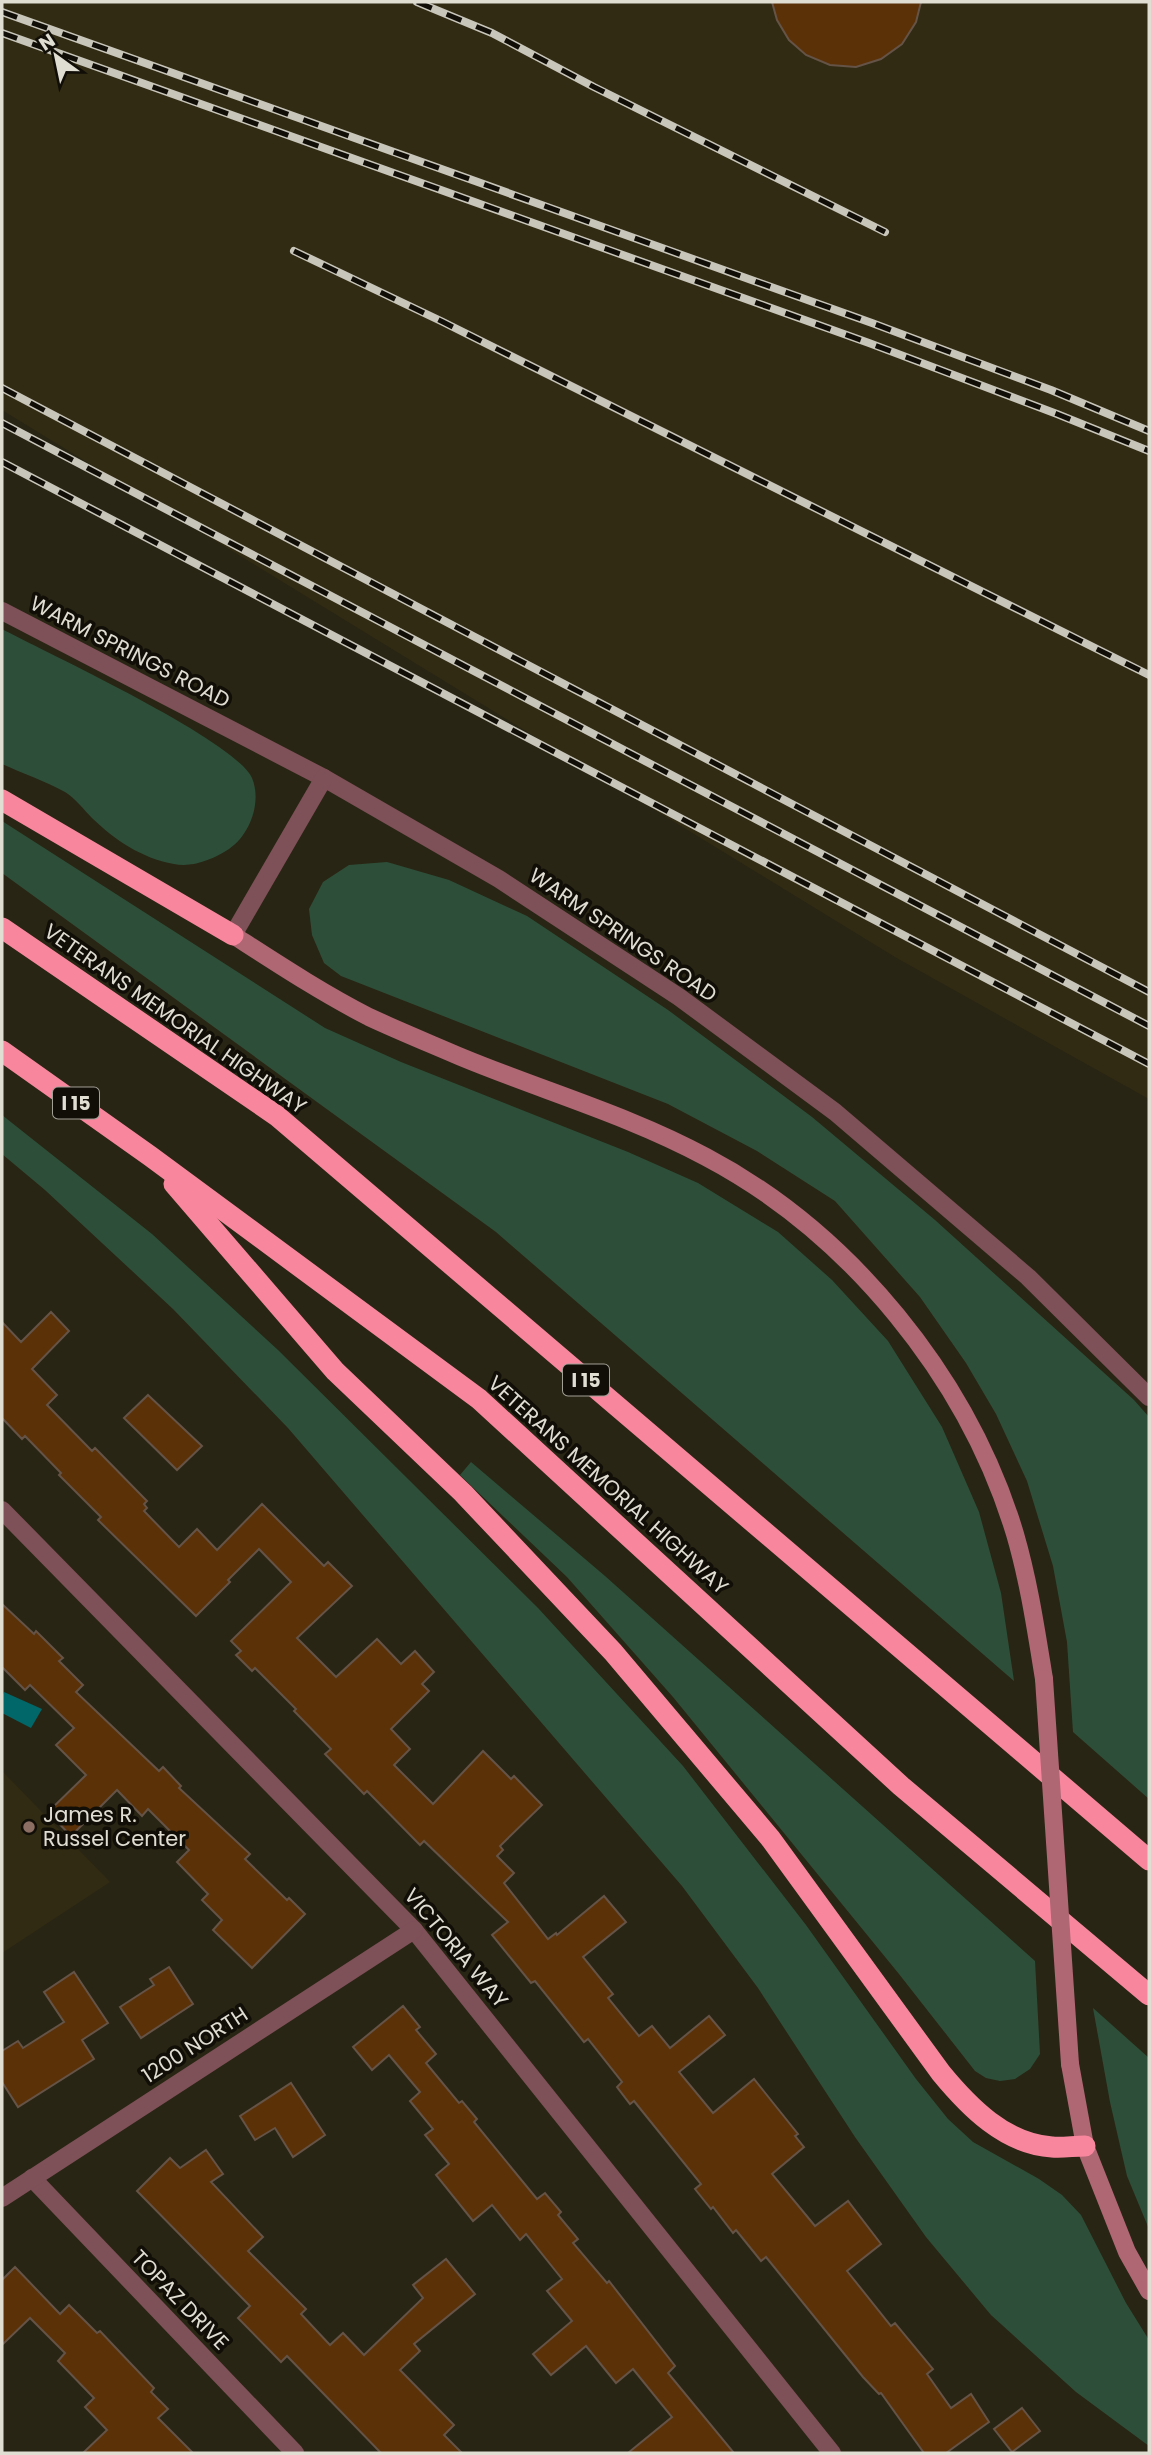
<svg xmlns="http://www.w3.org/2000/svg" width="1151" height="2455" font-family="Poppins,sans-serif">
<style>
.built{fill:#312b13}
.green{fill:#2d4f39}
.water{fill:#016769}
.building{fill:#5b3108;stroke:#645346;stroke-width:2}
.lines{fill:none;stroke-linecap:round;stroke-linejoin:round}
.street{stroke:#7e5058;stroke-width:18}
.secondary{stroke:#af6774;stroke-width:18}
.highway{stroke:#f8879e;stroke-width:21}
.rail-casing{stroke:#c8c5ba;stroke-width:8}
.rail{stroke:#100e07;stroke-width:5;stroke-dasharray:16;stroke-linecap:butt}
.secondary-bridge{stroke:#af6774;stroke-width:18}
.education-dot{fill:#8d6e63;stroke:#100e07;stroke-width:2.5}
.labels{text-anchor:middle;stroke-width:7;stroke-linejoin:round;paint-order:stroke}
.shield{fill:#100e07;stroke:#a29f96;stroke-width:2}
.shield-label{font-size:19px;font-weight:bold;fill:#e0ddd3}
.street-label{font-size:21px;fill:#e0ddd3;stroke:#100e07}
.poi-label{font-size:21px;fill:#e0ddd3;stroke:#100e07;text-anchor:start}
</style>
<rect width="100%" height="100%" fill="#292514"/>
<g class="built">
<path d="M2 2H1149V1099L895 957 2 410Z"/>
<path d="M2 1771 110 1882 2 1953Z"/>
</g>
<g class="green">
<path d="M2 629C47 653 235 740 252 778 262 802 250 835 229 849 214 859 192 868 174 864 141 858 115 840 92 818 84 810 75 798 65 792 45 781 22 773 2 764Z"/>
<path d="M2 821 325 1028 401 1062 628 1152 698 1183 778 1232 832 1280 888 1341 942 1427 979 1512 1001 1593 1014 1681 496 1232 2 873Z"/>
<path d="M387 862 449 880 527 916 668 1010 812 1117 935 1220 1134 1400 1149 1417V1799L1073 1732 1067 1642 1053 1566 1027 1481 996 1414 966 1363 920 1297 835 1201 757 1151 668 1104 341 976 324 963 312 935 309 909 323 882 349 865Z"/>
<path d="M2 1115 152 1234 278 1350 538 1608 683 1766 806 1925 916 2079 948 2119 973 2142 1039 2179 1062 2195 1081 2215 1126 2303 1149 2340V2446L1076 2392 991 2315 926 2237 855 2137 758 1988 682 1886 288 1428 173 1309 45 1190 2 1154Z"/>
<path d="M471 1462 605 1576 1035 1961 1040 2054 1030 2069 1015 2079 1000 2081 986 2078 975 2071 899 1974 673 1697 567 1577 460 1475Z"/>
<path d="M1093 2008 1149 2058V2229L1127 2176 1110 2102Z"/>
</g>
<path class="water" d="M4 1692 42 1709 31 1728 2 1713V1697Z"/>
<g class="building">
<path d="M772 2H921L916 22 902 44 881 59 856 67 830 65 806 55 789 40 777 20Z"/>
<path d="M51 1312 69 1331 32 1369 57 1395 47 1405 92 1451 95 1448 147 1501 144 1504 147 1508 144 1511 179 1547 197 1529 217 1550 262 1504 324 1566 328 1562 352 1586 297 1638 336 1677 377 1639 401 1664 415 1651 434 1672 422 1684 429 1691 391 1729 410 1749 394 1765 433 1804 483 1751 511 1779 514 1776 542 1805 500 1846 503 1850 497 1856 514 1873 504 1883 548 1939 556 1933 557 1935 604 1896 626 1922 583 1957 613 1994 608 1998 639 2036 652 2026 670 2048 709 2016 725 2035 679 2072 713 2113 754 2079 798 2134 795 2136 804 2147 772 2174 815 2226 848 2201 881 2244 847 2271 891 2326 895 2323 933 2369 927 2374 951 2408 971 2394 989 2422 946 2453H924L881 2393 879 2394 863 2377 766 2257 761 2261 736 2230 733 2233 713 2207 711 2209 695 2189 701 2184 634 2101 630 2104 617 2087 622 2082 588 2039 584 2042 535 1981 531 1983 492 1935 508 1922 424 1841 420 1845 367 1791 364 1794 325 1754 331 1749 294 1711 296 1709 255 1668 252 1671 236 1655 241 1651 231 1641 291 1582 259 1549 228 1580 230 1582 196 1616 98 1520 101 1517 59 1475 61 1473 25 1436 22 1439 2 1418V1322L21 1342Z"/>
<path d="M148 1395 202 1446 177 1470 124 1418Z"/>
<path d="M2 1604 34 1634 36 1631 63 1658 59 1661 83 1685 76 1692 159 1771 163 1767 181 1786 179 1788 250 1854 245 1859 287 1900 289 1898 305 1914 252 1968 213 1930 222 1920 202 1900 208 1894 177 1862 189 1850 148 1809 142 1816 117 1790 71 1836 48 1812 86 1775 56 1745 74 1728 30 1685 25 1690 2 1667Z"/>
<path d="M169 1967 193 2004 141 2038 120 2007 154 1985 150 1979Z"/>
<path d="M74 1972 108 2023 82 2040 94 2059 18 2107 2 2082V2051L18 2041 23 2048 64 2022 44 1992Z"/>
<path d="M403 2006 420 2027 416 2030 436 2054 426 2063 459 2103 462 2101 477 2119 474 2122 537 2199 545 2193 561 2212 558 2215 578 2239 573 2243 607 2283 609 2281 675 2366 668 2373 734 2453H628L672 2417 633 2369 616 2383 586 2346 551 2375 533 2354 572 2321 547 2291 562 2279 526 2234 520 2240 492 2205 473 2221 436 2175 449 2164 425 2135 433 2129 410 2101 420 2092 389 2055 372 2070 353 2047Z"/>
<path d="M291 2083 325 2135 293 2157 275 2128 255 2140 240 2116Z"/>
<path d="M206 2150 223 2174 211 2182 263 2237 248 2251 306 2309 301 2314 330 2345 343 2333 364 2355 423 2298 413 2285 446 2259 475 2294 414 2344 420 2351 400 2370 454 2425 444 2435 462 2453H381L287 2356 281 2362 238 2318 250 2306 137 2191 170 2158 180 2168Z"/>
<path d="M15 2267 60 2314 69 2305 97 2333 100 2331 115 2347 154 2388 151 2392 168 2409 158 2418 193 2453H83L107 2430 85 2407 94 2398 58 2361 65 2353 30 2318 2 2345V2280Z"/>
<path d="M1022 2408 1040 2431 1012 2452 994 2429Z"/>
</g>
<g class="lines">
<g class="street">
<path d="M2 611 324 778 499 879 679 997 835 1112 1028 1277 1149 1397"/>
<path d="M233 935 324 778"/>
<path d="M2 1510 414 1930 832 2453"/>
<path d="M32 2178 295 2453"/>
<path d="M2 2198 414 1930"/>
</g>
<g class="secondary">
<path d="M233 935C278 964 322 993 369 1017 399 1031 431 1044 461 1057 543 1091 628 1115 706 1157 850 1233 968 1378 1015 1534 1029 1582 1036 1630 1044 1679"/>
<path d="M1070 2064 1085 2146 1127 2252 1149 2291"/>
</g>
<g class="highway">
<path d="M2 800 233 935"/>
<path d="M2 928 277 1116 1149 1860"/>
<path d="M2 1051 150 1156 479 1399 901 1786 1149 1995"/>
<path d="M174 1184 335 1371 463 1493 613 1652 770 1838 941 2073C969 2107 1005 2144 1052 2147 1062 2148 1074 2146 1085 2146"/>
</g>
<g class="rail-casing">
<g id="rail">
<path d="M417 2 492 33 594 87 885 232"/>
<path d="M2 12 872 323 1051 390 1149 431"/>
<path d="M2 33 869 343 1057 414 1149 451"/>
<path d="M294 251 443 322 1149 675"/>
<path d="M2 388 1149 992"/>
<path d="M2 423 1149 1026"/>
<path d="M2 462 1149 1064"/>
</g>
</g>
<use href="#rail" class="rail"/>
<path class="secondary-bridge" d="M1044 1679 1070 2064"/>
</g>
<circle class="education-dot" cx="29" cy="1827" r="7"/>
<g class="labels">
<g class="shield">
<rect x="53" y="1087.5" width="46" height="31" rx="5"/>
<rect x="563" y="1364.5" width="46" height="31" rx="5"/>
</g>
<g class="shield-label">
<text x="76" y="1110">I 15</text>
<text x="586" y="1387">I 15</text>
</g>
<g class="street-label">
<text transform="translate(130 652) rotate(27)" y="7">WARM SPRINGS ROAD</text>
<text transform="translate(623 935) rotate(34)" y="7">WARM SPRINGS ROAD</text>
<text transform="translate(175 1019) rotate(35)" y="7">VETERANS MEMORIAL HIGHWAY</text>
<text transform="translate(608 1485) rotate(42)" y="7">VETERANS MEMORIAL HIGHWAY</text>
<text transform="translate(456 1948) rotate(50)" y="7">VICTORIA WAY</text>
<text transform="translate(195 2045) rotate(-33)" y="7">1200 NORTH</text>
<text transform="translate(180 2300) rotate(46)" y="7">TOPAZ DRIVE</text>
</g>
<g class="poi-label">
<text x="43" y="1822">James R.<tspan x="43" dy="24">Russel Center</tspan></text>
</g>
</g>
<rect width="1151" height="2455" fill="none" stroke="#e0ddd3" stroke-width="7"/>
<g transform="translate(56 56) rotate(327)" stroke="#100e07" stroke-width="5" paint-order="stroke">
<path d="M0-5L12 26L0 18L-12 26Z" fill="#e0ddd3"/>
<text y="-10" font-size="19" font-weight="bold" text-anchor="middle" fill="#e0ddd3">N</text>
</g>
</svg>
